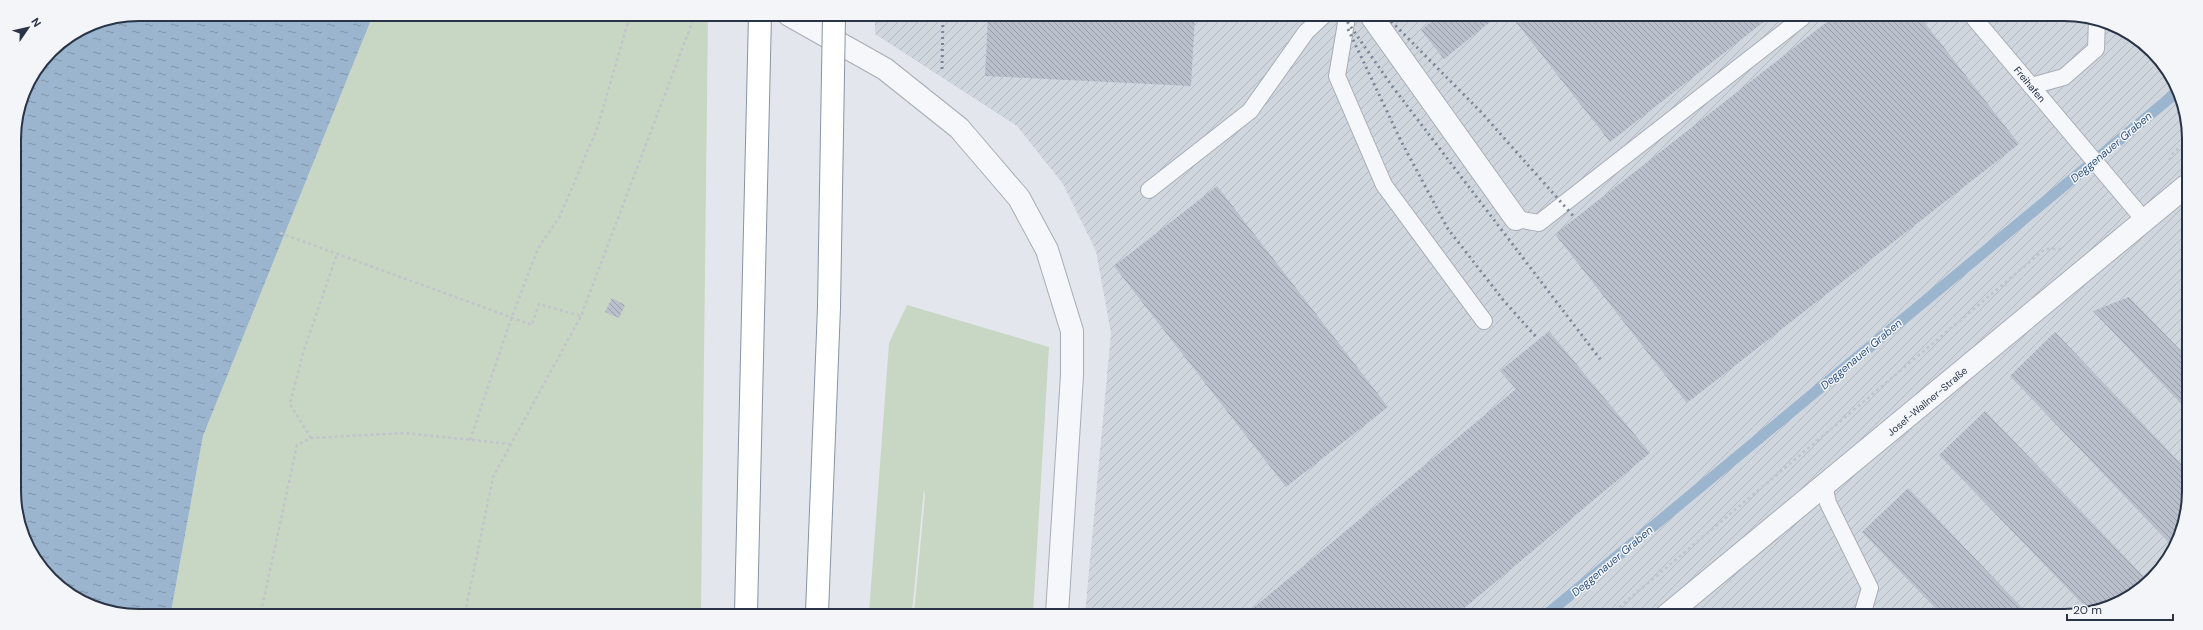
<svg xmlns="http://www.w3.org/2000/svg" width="2203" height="630" font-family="'DM Sans',sans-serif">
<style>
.industrial{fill:url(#industrial-furrows)}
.grass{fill:#c8d7c3}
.water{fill:url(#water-ripples)}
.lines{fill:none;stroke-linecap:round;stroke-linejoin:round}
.stream{stroke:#9bb5cf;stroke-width:11}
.building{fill:url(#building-back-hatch)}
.lane-casing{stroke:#a7adb7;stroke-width:18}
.street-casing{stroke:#a7adb7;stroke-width:24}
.highway-casing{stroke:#8894a4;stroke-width:24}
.path{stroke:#c1c4cb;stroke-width:2.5;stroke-dasharray:3 3;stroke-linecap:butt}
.lane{stroke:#f6f7fa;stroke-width:16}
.street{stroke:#f6f7fa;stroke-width:22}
.highway{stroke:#fff;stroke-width:22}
.rail{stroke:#7a8697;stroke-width:3;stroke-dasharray:2 4;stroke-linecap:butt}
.highway-bridge-casing{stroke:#8894a4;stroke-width:24;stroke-linecap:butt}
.highway-bridge{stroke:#fff;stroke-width:22}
.labels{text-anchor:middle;stroke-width:3;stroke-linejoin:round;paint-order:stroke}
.street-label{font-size:10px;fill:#293446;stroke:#f3f5f9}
.water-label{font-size:11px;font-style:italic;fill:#2e537e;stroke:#f3f5f9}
.rim{fill:none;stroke:#293446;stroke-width:2}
</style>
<defs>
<pattern id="industrial-furrows" width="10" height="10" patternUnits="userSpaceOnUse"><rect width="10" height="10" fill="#d0d6de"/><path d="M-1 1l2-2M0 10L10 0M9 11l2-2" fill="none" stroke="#b3b8c0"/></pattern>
<pattern id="water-ripples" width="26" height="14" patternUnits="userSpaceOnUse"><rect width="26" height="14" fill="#9bb5cf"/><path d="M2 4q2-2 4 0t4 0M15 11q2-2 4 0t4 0" fill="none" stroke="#7e94aa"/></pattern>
<pattern id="building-back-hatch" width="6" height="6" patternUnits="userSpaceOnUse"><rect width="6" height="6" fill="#b9c0cb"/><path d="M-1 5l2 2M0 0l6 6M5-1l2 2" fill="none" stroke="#969da7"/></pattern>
</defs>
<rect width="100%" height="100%" fill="#e3e6ec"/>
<path class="industrial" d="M875 16 2096 18 2127 31 2158 56 2187 115 2185 523 2168 560 2146 585 2112 607 2072 616 1085 614 1111 333 1096 251 1063 184 1017 126 875 34Z"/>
<g class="grass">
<path d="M373 15H708L701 613 171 612 203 436Z"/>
<path d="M907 305 1049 347 1033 614 914 613 925 496 924 489 912 613H869L889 343Z"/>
</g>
<path class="water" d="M139 14 373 15 203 436 171 612H107L76 599 45 574 16 515 14 131 24 91 51 50 91 23Z"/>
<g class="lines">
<path class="stream" d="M1546 615 2176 93"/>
</g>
<g class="building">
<path d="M988 16H1195L1191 86 985 76Z"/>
<path d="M1437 17H1486L1490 22 1444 59 1421 30Z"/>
<path d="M1512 17H1770L1610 142Z"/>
<path d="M1832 18H1921L2019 144 1687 403 1555 234Z"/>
<path d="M1217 186 1388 407 1286 487 1114 266Z"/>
<path d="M2129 297 2186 356 2185 408 2093 311Z"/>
<path d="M612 298 625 305 619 318 605 312Z"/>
<path d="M1549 331 1650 453 1456 615 1246 614 1516 389 1500 371Z"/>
<path d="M2055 332 2185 468V523L2174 548 2010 376Z"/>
<path d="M1985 411 2149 582 2146 585 2112 607 2090 612 1939 455Z"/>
<path d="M1908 488 2030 616 1942 615 1862 532Z"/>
</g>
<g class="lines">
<g class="lane-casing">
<g id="lane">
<path d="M1347 17 1337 76 1384 185 1484 321"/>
<path d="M1974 18 2145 221"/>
<path d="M2031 86 2064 77 2096 49 2097 19"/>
<path d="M1149 190 1250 111 1306 32 1322 17"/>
<path d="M1516 219 1539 223 1802 18"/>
<path d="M1824 485 1828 503 1870 588 1862 615"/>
</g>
</g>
<g class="street-casing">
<g id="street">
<path d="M789 15 885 69 959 128 1019 198 1047 250 1072 331V375L1057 614"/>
<path d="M1372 17 1516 219"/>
<path d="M1667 615 2186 186"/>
</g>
</g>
<g class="highway-casing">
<g id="highway">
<path d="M746 613 760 15"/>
<path d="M817 613 829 307"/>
</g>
</g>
<g class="path">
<path d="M2169 160 2173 153 2187 141"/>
<path d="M280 233 532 325 539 304 581 316"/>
<path d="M311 438 290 404 304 350 337 254"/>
<path d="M470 440 510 322 538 248 560 216 597 129 630 15"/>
<path d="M261 612 297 445 311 438 404 433 511 444"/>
<path d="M465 613 493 477 581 316 695 15"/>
<path d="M1610 615 2045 249H2062"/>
</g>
<use href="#lane" class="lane"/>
<use href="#street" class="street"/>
<use href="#highway" class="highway"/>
<g class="rail">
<path d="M1344 17 1392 86 1600 359"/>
<path d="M1387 17 1481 112 1575 218"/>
<path d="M1348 29 1401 141 1448 229 1504 301 1538 339"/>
<path d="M942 69 943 16"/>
</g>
<g class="highway-bridge-casing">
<path id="highway-bridge" d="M829 307 834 15"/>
</g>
<use href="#highway-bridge" class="highway-bridge"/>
</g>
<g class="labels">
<g class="street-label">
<text transform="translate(2030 84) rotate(50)" y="4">Freihafen</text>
<text transform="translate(1927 401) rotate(-40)" y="4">Josef-Wallner-Straße</text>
</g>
<g class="water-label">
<text transform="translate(2111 147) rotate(-40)" y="4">Deggenauer Graben</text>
<text transform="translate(1861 354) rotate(-40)" y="4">Deggenauer Graben</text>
<text transform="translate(1612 561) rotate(-40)" y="4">Deggenauer Graben</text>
</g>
</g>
<path d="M0 0H2203V630H0ZM139 21H2064A118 118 0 0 1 2182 139V491A118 118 0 0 1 2064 609H139A118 118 0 0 1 21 491V139A118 118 0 0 1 139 21Z" fill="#f3f5f9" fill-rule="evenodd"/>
<path class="rim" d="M139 21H2064A118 118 0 0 1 2182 139V491A118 118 0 0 1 2064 609H139A118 118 0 0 1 21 491V139A118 118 0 0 1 139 21Z"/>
<g transform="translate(28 28) rotate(56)" stroke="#f3f5f9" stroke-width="3" paint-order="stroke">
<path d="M0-3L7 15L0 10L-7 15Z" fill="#293446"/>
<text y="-6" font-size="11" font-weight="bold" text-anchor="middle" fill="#293446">N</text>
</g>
<path d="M2067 614v6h106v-6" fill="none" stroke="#293446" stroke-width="2"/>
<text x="2073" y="614" font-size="12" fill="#293446" stroke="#f3f5f9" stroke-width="3" paint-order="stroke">20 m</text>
</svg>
